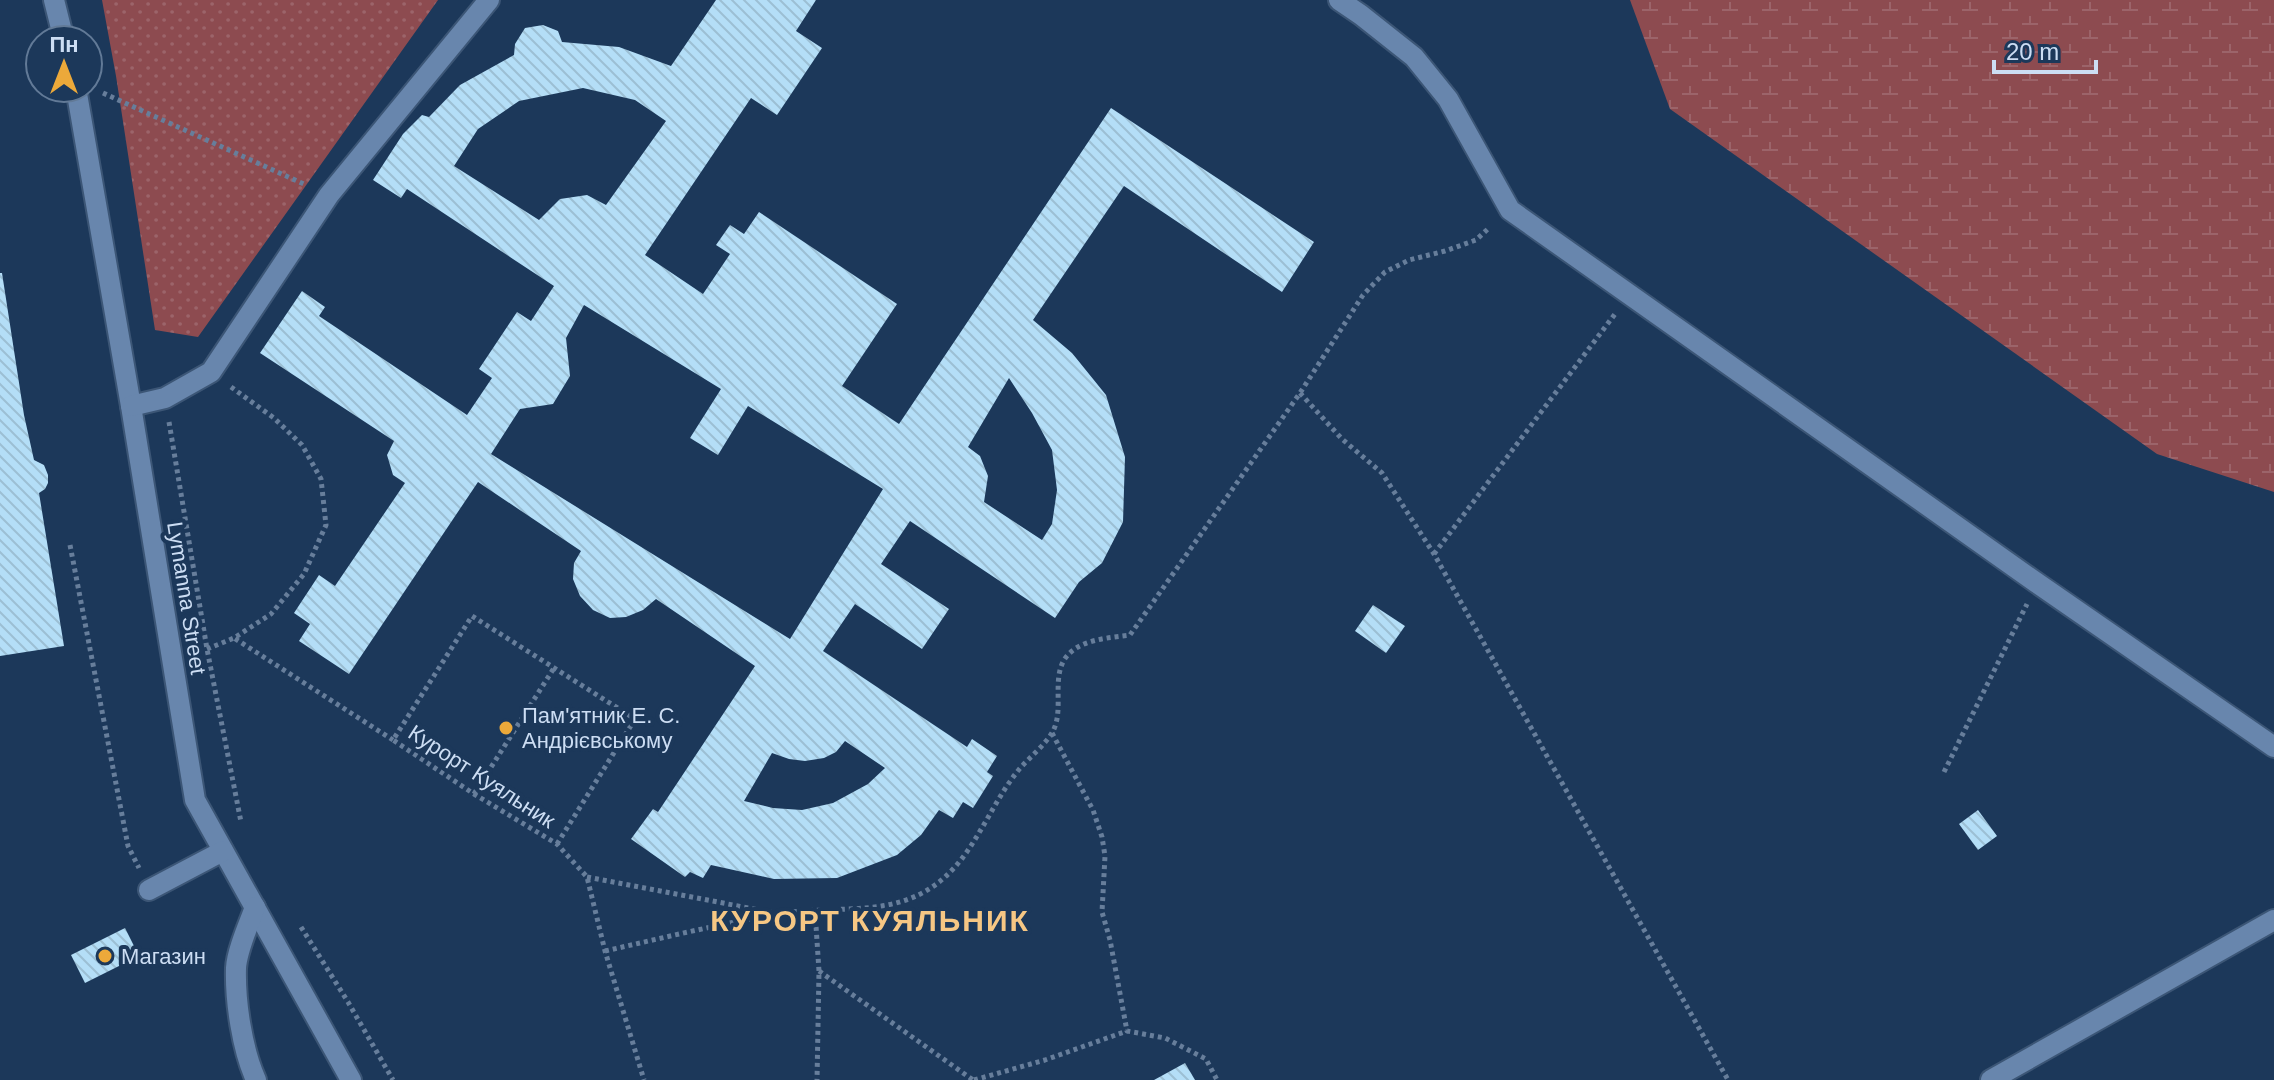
<svg xmlns="http://www.w3.org/2000/svg" width="2274" height="1080" font-family="Arial,sans-serif">
<style>
.wetland{fill:url(#wetland-marsh)}
.park{fill:url(#park-dots)}
.building{fill:url(#building-back-hatch);fill-rule:evenodd}
.lines{fill:none;stroke-linecap:round;stroke-linejoin:round}
.minor-casing{stroke:#3c5676;stroke-width:24}
.path{stroke:#677e9b;stroke-width:5;stroke-dasharray:4 4;stroke-linecap:butt}
.minor{stroke:#6886ad;stroke-width:20}
.poi-dot{fill:#eca93a;stroke:#1c385a;stroke-width:3}
.labels{text-anchor:middle;stroke-width:8;stroke-linejoin:round;paint-order:stroke}
.street-label{font-size:22px;fill:#ccddf3;stroke:#1c385a}
.poi-label{font-size:22px;fill:#ccddf3;stroke:#1c385a;text-anchor:start}
.district-label{font-size:30px;font-weight:bold;letter-spacing:2px;fill:#f6c784;stroke:#1c385a}
</style>
<defs>
<pattern id="wetland-marsh" width="20" height="14" patternUnits="userSpaceOnUse" patternTransform="scale(2)"><rect width="20" height="14" fill="#8d4b50"/><path d="M1 5h8M5 5V1M11 12h8M15 12V8" fill="none" stroke="#9c646a"/></pattern>
<pattern id="park-dots" width="8" height="8" patternUnits="userSpaceOnUse" patternTransform="scale(2)"><rect width="8" height="8" fill="#8d4b50"/><path d="M2 2h.1M6 6h.1" fill="none" stroke="#9c646a" stroke-width="1.8" stroke-linecap="round"/></pattern>
<pattern id="building-back-hatch" width="6" height="6" patternUnits="userSpaceOnUse" patternTransform="scale(2)"><rect width="6" height="6" fill="#b4def7"/><path d="M-1 5l2 2M0 0l6 6M5-1l2 2" fill="none" stroke="#9cbfd4"/></pattern>
</defs>
<rect width="100%" height="100%" fill="#1c385a"/>
<path class="wetland" d="M1630 0H2274V492L2157 454 1670 109Z"/>
<path class="park" d="M102 0H438L198 337 155 330 116 76Z"/>
<g class="building">
<path d="M716 0H816L796 31 822 48 777 115 751 98 645 255 703 294 730 254 716 245 730 225 744 234 759 212 897 304 842 386 899 424 1111 108 1314 242 1282 292 1124 186 1033 320 1072 353 1106 395 1125 457 1123 522 1102 563 1079 582 1055 618 910 521 881 564 949 609 922 649 855 604 823 651 967 747 972 739 997 756 987 772 993 776 973 808 963 802 953 818 939 810 921 835 897 855 837 878 774 879 711 865 703 878 690 872 685 877 631 839 653 809 658 812 755 666 656 599 643 610 626 617 610 618 593 610 580 596 573 579 574 563 581 551 478 482 349 674 299 641 310 624 294 613 319 575 335 586 405 483 393 475 387 455 394 441 260 353 302 291 325 307 319 316 467 415 492 378 479 369 517 312 531 321 554 286 407 189 401 198 373 180 403 134 422 115 429 117 460 85 514 55 515 44 525 28 543 25 558 31 562 42 619 47 671 66ZM583 88 635 100 666 121 606 205 587 195 560 199 539 220 454 166 478 129 519 101ZM584 305 721 389 690 438 718 455 748 406 883 489 790 639 491 454 520 409 553 404 570 376 566 338ZM1009 378 1032 413 1052 450 1057 490 1052 524 1042 540 984 502 988 476 980 456 968 447ZM845 741 885 768 868 784 833 803 802 810 773 808 744 801 772 753 789 759 805 761 824 758 836 752Z"/>
<path d="M0 273H2L24 415 34 460 44 465 48 475V483L45 489 39 493 64 646 0 656Z"/>
<path d="M1373 605 1405 626 1386 653 1355 631Z"/>
<path d="M1978 810 1997 836 1978 850 1959 824Z"/>
<path d="M125 928 139 956 85 983 71 955Z"/>
<path d="M1185 1063 1195 1080H1154Z"/>
</g>
<g class="lines">
<g class="minor-casing">
<g id="minor">
<path d="M54 0 64 40"/>
<path d="M1339 0 1361 15 1414 57 1448 99 1510 210 2037 583 2274 747"/>
<path d="M76 88 131 406 195 800 351 1080"/>
<path d="M131 406 165 398 211 372 329 195 489 0"/>
<path d="M149 890 223 851"/>
<path d="M255 907C249 924 237 950 236 968 235 1001 242 1049 256 1080"/>
<path d="M1991 1080 2274 920"/>
</g>
</g>
<g class="path">
<path d="M103 93 306 185"/>
<path d="M231 387 274 418 302 445 321 479 326 525 304 574 271 614 234 638 393 740"/>
<path d="M1300 393 1342 439 1382 473 1434 554 1728 1080"/>
<path d="M169 422 207 649 241 822"/>
<path d="M70 545 128 846 139 868"/>
<path d="M1434 554 1615 314"/>
<path d="M207 649 234 638"/>
<path d="M1052 733 1093 810 1102 837 1105 856 1102 912 1110 940 1127 1031 1165 1038 1206 1059 1217 1080"/>
<path d="M1944 772 2027 604"/>
<path d="M474 794 554 668"/>
<path d="M557 844 635 719 472 616 393 740 474 794 557 844 587 877 605 951 644 1080"/>
<path d="M587 877 775 913"/>
<path d="M815 911 819 971 817 1080"/>
<path d="M301 927 348 1002 393 1080"/>
<path d="M605 951C662 938 720 924 777 914 840 903 904 923 954 868 978 842 994 801 1017 772 1028 758 1045 746 1053 731 1064 710 1052 681 1064 660 1077 639 1109 638 1130 635L1300 393 1363 295 1385 272 1409 260 1445 251 1476 240 1490 227"/>
<path d="M819 971 973 1080"/>
<path d="M974 1080 1045 1060 1127 1031"/>
</g>
<use href="#minor" class="minor"/>
</g>
<g class="poi-dot">
<circle cx="506" cy="728" r="8"/>
<circle cx="105" cy="956" r="8"/>
</g>
<g class="labels">
<g class="street-label">
<text transform="translate(187 598) rotate(81)" y="8">Lymanna Street</text>
<text transform="translate(482 776) rotate(33)" y="8">Курорт Куяльник</text>
</g>
<g class="poi-label">
<text x="522" y="723">Пам'ятник Е. С.<tspan x="522" dy="25">Андрієвському</tspan></text>
<text x="121" y="964">Магазин</text>
</g>
<g class="district-label">
<text x="870" y="931">КУРОРТ КУЯЛЬНИК</text>
</g>
</g>
<g transform="translate(64 64)"><circle r="38" fill="#1c385a" stroke="#627a97" stroke-width="2"/>
<path d="M0-6L14 30L0 20L-14 30Z" fill="#eca93a"/>
<text y="-12" font-size="22" font-weight="bold" text-anchor="middle" fill="#ccddf3">Пн</text>
</g>
<path d="M1994 60v12h102v-12" fill="none" stroke="#ccddf3" stroke-width="4"/>
<text x="2006" y="60" font-size="24" fill="#ccddf3" stroke="#1c385a" stroke-width="6" paint-order="stroke">20 m</text>
</svg>
